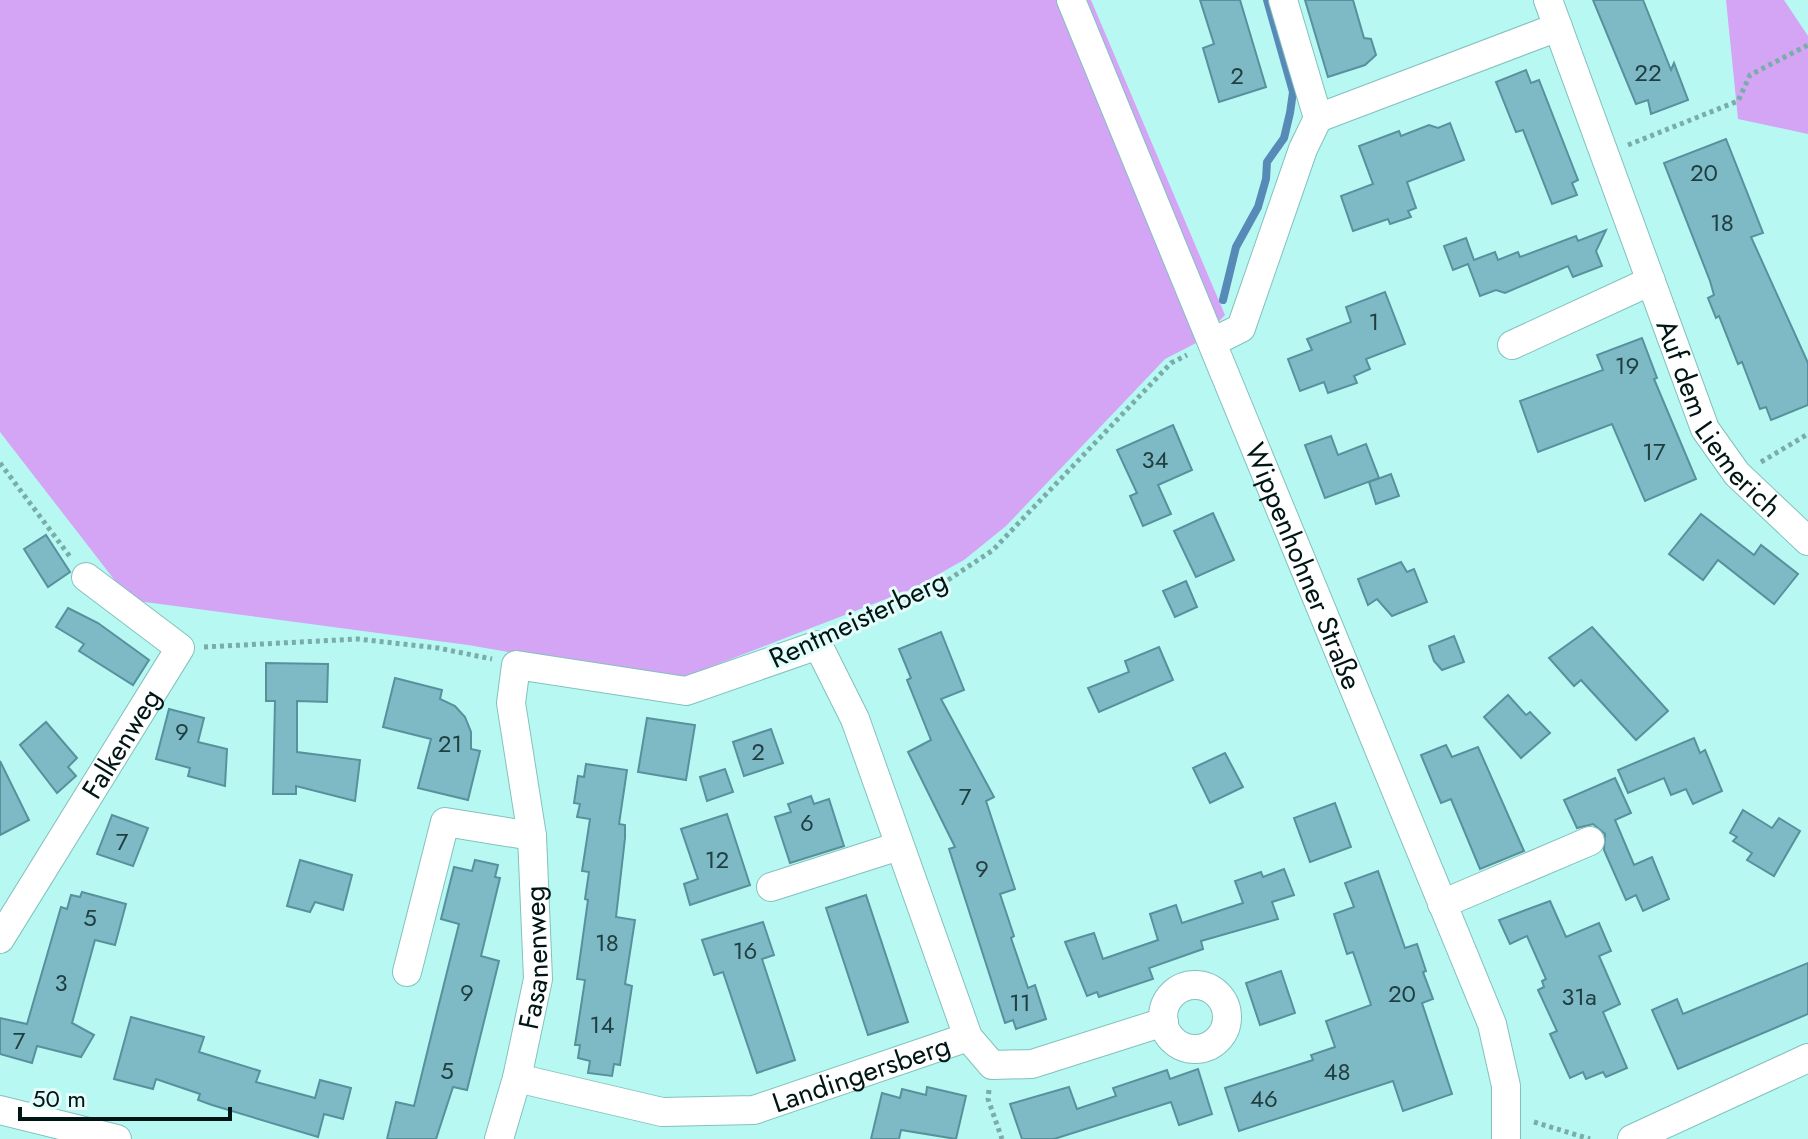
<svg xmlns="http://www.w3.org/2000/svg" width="1808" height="1139" font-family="Jost,sans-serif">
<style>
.green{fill:#d4a4f5}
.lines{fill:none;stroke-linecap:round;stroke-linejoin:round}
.stream{stroke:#588ab7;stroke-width:8}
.building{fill:#7ebac6;stroke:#56919c;stroke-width:2}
.minor-casing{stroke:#83c1bd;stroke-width:30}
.path{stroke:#7aaca8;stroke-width:5;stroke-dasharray:4 4;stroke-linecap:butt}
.minor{stroke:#fff;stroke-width:28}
.labels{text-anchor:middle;stroke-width:6;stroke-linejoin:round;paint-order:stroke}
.number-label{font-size:24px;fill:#203f41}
.street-label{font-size:28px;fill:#001615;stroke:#e4fcfa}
</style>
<rect width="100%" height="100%" fill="#b8f8f3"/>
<g class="green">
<path d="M0 0H1091L1225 315 1200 341 1165 359 1006 526 964 560 912 589 674 681 468 645 130 600 0 432Z"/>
<path d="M1726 0H1784L1808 36V134L1738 119Z"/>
</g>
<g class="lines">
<path class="stream" d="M1223 300 1236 247 1258 207 1266 179 1267 162 1284 138 1290 113 1293 92 1267 0"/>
</g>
<g class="building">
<path d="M1200 0H1240L1266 87 1219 102 1203 48 1214 44Z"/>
<path d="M1305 0H1353L1364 38 1371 39 1376 55 1365 65 1328 77Z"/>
<path d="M1593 0H1643L1671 70 1674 63 1688 100 1651 114 1648 100 1636 104Z"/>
<path d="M1526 70 1531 83 1539 80 1578 180 1572 183 1577 195 1552 204 1523 130 1516 132 1496 82Z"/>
<path d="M1450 123 1464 160 1407 182 1416 208 1408 211 1411 217 1390 224 1388 219 1353 231 1341 196 1373 184 1359 146 1399 131 1401 136 1429 125 1438 128Z"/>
<path d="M1726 139 1763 233 1751 237 1808 363V405L1771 420 1766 407 1760 409 1742 362 1738 364 1719 316 1716 318 1708 298 1714 295 1710 281 1664 163Z"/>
<path d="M1606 230 1596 251 1602 266 1573 277 1568 266 1505 293 1496 290 1480 296 1468 264 1453 270 1444 246 1466 238 1474 260 1495 252 1498 260 1518 252 1520 257 1576 236 1578 241Z"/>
<path d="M1385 292 1405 344 1366 359 1370 369 1354 376 1357 383 1328 393 1324 382 1300 391 1288 359 1312 350 1307 339 1351 322 1346 307Z"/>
<path d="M1642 338 1657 378 1654 379 1696 479 1645 501 1612 424 1538 452 1520 401 1603 370 1597 355Z"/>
<path d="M1173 425 1192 470 1158 485 1171 514 1143 526 1130 496 1137 493 1117 450Z"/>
<path d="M1331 436 1338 455 1366 444 1379 478 1325 498 1305 445Z"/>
<path d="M1391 474 1399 496 1376 504 1369 482Z"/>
<path d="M1213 513 1234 560 1196 577 1174 531Z"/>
<path d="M1701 514 1754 555 1761 545 1798 574 1774 604 1718 560 1703 580 1669 554Z"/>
<path d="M46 535 70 572 48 587 24 549Z"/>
<path d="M1401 562 1407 572 1414 569 1427 602 1392 616 1377 599 1368 605 1358 579Z"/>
<path d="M1186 581 1197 607 1175 617 1163 591Z"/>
<path d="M68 608 98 623 149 660 133 685 79 651 84 644 56 627Z"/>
<path d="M1592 627 1668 711 1636 740 1581 680 1574 686 1549 658Z"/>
<path d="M941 632 964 690 941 699 994 797 986 801 1015 889 1000 894 1014 936 1011 938 1028 988 1035 985 1046 1019 1016 1029 1013 1020 1005 1023 990 976 949 849 955 847 908 752 931 740 907 680 911 678 899 649Z"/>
<path d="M1454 636 1464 662 1442 670 1434 661 1429 646Z"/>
<path d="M1159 647 1173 680 1099 712 1088 688 1129 672 1125 661Z"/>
<path d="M266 663 328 664 327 702 297 701V752L360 760 355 801 296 786V794H273L275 701H266Z"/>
<path d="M395 678 442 690 440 699 455 706 465 717 471 732V749L480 751 468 800 418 788 431 739 383 727Z"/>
<path d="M1508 695 1526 715 1530 712 1550 733 1521 758 1484 717Z"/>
<path d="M169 709 204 718 198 742 227 749 225 786 188 776 190 768 156 759Z"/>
<path d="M647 718 695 725 686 780 638 772Z"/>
<path d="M46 722 77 758 68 767 76 776 57 793 20 745Z"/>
<path d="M771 729 783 763 744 776 733 742Z"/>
<path d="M1694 738 1700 753 1705 750 1722 791 1693 804 1686 789 1671 795 1664 778 1628 793 1618 770Z"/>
<path d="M1446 745 1452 757 1478 747 1524 851 1480 869 1451 799 1441 803 1421 755Z"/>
<path d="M1225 753 1243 787 1210 803 1193 768Z"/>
<path d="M0 761 29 820 0 835Z"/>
<path d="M586 764 627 770 619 824 625 825V838L616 917 635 920 625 984 632 986 620 1065 614 1064 612 1076 588 1073 590 1061 578 1058 580 1045H575L585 980 577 979 588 900 585 899 589 872 582 871 590 819 577 817 580 804 574 803 578 776 584 777Z"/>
<path d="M725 769 733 792 707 801 700 777Z"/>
<path d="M1615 778 1631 813 1615 820 1634 865 1652 857 1669 899 1643 911 1636 895 1626 900 1604 850 1605 834 1593 824 1577 828 1564 800Z"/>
<path d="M811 796 814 804 829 799 844 846 790 863 775 817 791 812 788 804Z"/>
<path d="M1335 803 1351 847 1310 862 1294 818Z"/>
<path d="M1743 810 1772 828 1779 818 1800 831 1774 876 1747 860 1752 853 1733 841 1737 837 1730 833Z"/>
<path d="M727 814 750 885 690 905 684 884 698 879 681 829Z"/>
<path d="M112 815 148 828 133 866 97 854Z"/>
<path d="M300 860 352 875 343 910 315 902 310 912 287 906Z"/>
<path d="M475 860 498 865 495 877 500 878 481 956 499 961 467 1090 453 1087 436 1139H387L396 1102 414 1106 438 1008 459 924 441 919 454 867 472 871Z"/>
<path d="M1284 869 1294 895 1272 902 1278 919 1201 941 1203 949 1149 968 1153 979 1099 997 1097 992 1087 996 1065 942 1094 933 1103 959 1158 940 1150 914 1176 905 1182 923 1243 903 1235 881 1261 872 1263 877Z"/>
<path d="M1378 871 1405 948 1417 944 1426 971 1423 972 1433 999 1422 1003 1452 1094 1403 1111 1393 1081 1239 1131 1225 1088 1313 1060 1311 1055 1335 1047 1326 1021 1371 1005 1353 952 1347 954 1334 914 1354 907 1345 883Z"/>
<path d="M82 892 126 904 115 945 95 940 72 1023 94 1035 81 1057 37 1046 32 1063 0 1054V1018L27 1024 61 907 67 909 71 895 80 897Z"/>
<path d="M866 895 908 1022 868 1035 826 908Z"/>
<path d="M1550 901 1566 937 1599 923 1611 951 1599 956 1620 1004 1603 1012 1627 1068 1606 1077 1603 1072 1586 1079 1583 1072 1570 1078 1550 1034 1557 1031 1538 990 1544 987 1542 981 1546 979 1527 936 1510 944 1499 920Z"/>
<path d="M763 922 774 955 762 959 795 1060 757 1073 723 972 714 975 702 940Z"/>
<path d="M1808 963V1014L1678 1069 1652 1010 1677 999 1683 1014Z"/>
<path d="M1281 971 1295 1013 1260 1025 1246 983Z"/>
<path d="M131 1017 204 1037 199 1052 260 1071 256 1082 315 1098 320 1080 351 1088 343 1119 324 1114 318 1137 212 1105 198 1100 200 1094 156 1079 153 1089 114 1079Z"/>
<path d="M1198 1069 1212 1114 1179 1125 1171 1102 1054 1139H1022L1010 1104 1069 1087 1077 1109 1116 1096 1113 1088 1167 1070 1170 1079Z"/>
<path d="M927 1087 966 1096 956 1139 901 1130 899 1139H871L882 1093 900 1098 902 1089 926 1095Z"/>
</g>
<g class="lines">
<g class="minor-casing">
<g id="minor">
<path id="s1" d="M1071 0 1492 1024 1506 1086V1139"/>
<path id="s2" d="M1548 0 1705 429 1737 474 1808 541"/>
<path d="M1318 118 1558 27"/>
<path d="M1213 342 1241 328 1303 149 1318 118 1283 0"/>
<path d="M1512 345 1651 281"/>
<path d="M771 887 899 846"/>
<path d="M1442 904 1590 841"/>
<path id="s3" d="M0 939 180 648 86 577"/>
<path d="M407 972 445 822 532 836"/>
<circle cx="1195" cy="1017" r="32"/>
<path id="s4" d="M517 1078 662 1112 754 1110 968 1037"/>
<path d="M0 1110 117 1139"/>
<path id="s5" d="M499 1139 517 1078 538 979 532 836 511 703 516 665 686 691 818 645 855 719 968 1037 992 1065 1032 1064 1164 1022"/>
<path d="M1632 1139 1808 1058"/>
</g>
</g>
<g class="path">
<path d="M1628 145 1738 101 1750 75 1808 45"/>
<path d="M1761 462 1808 434"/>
<path d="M0 463 71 558"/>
<path d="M839 630 948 580 993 550 1171 363 1187 355"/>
<path d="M204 647 358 639 438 648 492 659"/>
<path d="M989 1090 988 1099 1002 1139"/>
<path d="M1534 1122 1590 1139"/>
</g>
<use href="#minor" class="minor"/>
</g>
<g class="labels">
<g class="number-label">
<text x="1648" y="81">22</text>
<text x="1237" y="84">2</text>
<text x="1704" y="181">20</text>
<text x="1722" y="231">18</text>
<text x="1374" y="330">1</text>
<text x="1627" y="374">19</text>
<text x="1654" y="460">17</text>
<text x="1155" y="468">34</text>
<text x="182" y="740">9</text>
<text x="450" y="752">21</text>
<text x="758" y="760">2</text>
<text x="965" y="805">7</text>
<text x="807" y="831">6</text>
<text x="122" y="850">7</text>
<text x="717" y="868">12</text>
<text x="982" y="877">9</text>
<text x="90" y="926">5</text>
<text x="607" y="951">18</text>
<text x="745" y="959">16</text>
<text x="61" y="991">3</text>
<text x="467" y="1001">9</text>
<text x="1402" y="1002">20</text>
<text x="1579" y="1005">31a</text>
<text x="1020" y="1011">11</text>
<text x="602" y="1033">14</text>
<text x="19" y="1049">7</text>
<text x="447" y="1079">5</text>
<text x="1337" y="1080">48</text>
<text x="1264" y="1107">46</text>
</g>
<g class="street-label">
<text dy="10" stroke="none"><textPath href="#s2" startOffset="454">Auf dem Liemerich</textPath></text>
<text dy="10" stroke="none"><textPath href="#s1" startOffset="612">Wippenhohner Straße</textPath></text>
<text transform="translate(858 619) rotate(-25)" y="10">Rentmeisterberg</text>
<text dy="10" stroke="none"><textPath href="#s3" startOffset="230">Falkenweg</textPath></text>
<text dy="10" stroke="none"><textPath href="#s5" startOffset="186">Fasanenweg</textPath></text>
<text dy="10" stroke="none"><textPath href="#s4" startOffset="354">Landingersberg</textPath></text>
</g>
</g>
<path d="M20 1107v12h210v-12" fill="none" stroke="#001615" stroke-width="4"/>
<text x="32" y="1107" font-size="24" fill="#001615" stroke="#e4fcfa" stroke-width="6" paint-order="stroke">50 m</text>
</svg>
